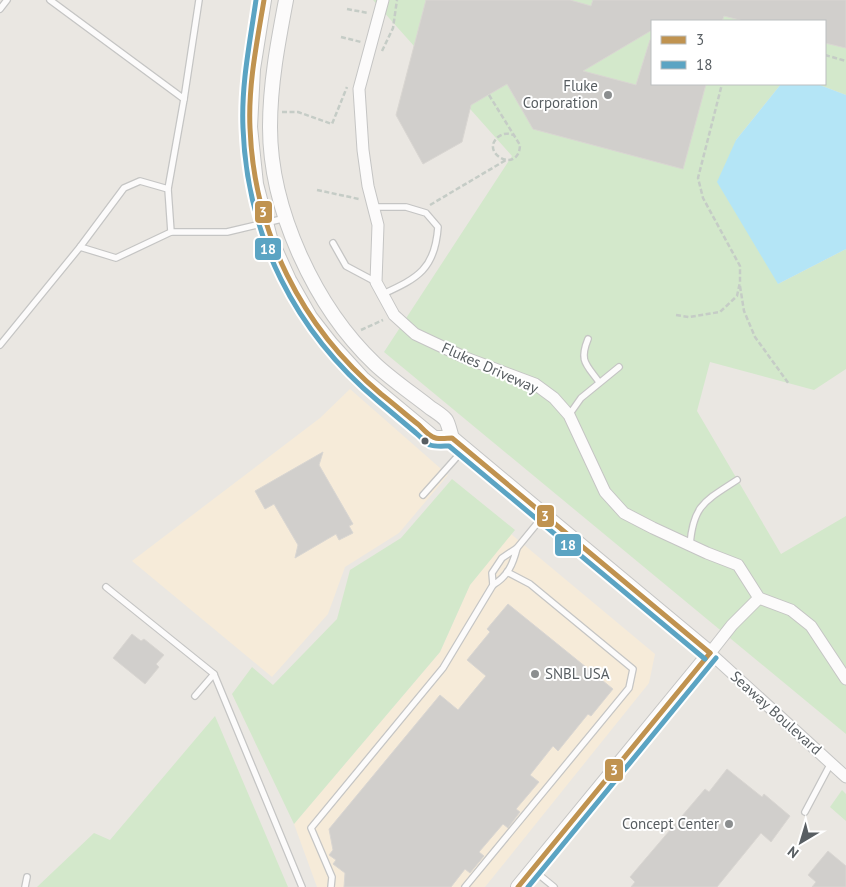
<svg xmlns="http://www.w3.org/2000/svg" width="846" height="887" font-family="'PT Sans',sans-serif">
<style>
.commercial{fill:#f6ebd9}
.green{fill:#d3e8cb}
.water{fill:#b4e5f6}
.building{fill:#d1cfcc;stroke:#d9d6d2}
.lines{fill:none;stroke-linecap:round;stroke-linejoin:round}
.service-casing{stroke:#c5c5c4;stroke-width:8}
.minor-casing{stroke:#c5c5c4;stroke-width:13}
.tertiary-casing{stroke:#c5c5c4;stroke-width:16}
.path{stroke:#c5ccc6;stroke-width:2.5;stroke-dasharray:5 2.5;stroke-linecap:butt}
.service{stroke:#fcfbfb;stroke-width:5.5}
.minor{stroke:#fcfbfb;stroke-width:11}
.tertiary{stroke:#fcfbfb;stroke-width:14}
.bus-1-casing{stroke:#fff;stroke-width:9}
.bus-2-casing{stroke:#fff;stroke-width:9}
.bus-1{stroke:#c09350;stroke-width:5}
.bus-2{stroke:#5ba4c3;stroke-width:5}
.poi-dot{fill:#8b8e8f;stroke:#fff;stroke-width:2}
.bus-dot{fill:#585e62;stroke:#fff;stroke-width:2}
.labels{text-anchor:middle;stroke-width:4;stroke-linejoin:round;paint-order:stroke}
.poi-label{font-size:15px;fill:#585e62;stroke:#fff;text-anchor:end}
.street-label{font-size:15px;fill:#585e62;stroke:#fff}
.line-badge{stroke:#fff;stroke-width:2}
.badge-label{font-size:14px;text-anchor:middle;font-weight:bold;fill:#fff}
</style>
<rect width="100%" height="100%" fill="#eae7e2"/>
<g class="commercial">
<path d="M350 389 448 475 399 533 345 567 328 614 272 677 132 561 320 418Z"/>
<path d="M511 534 655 654 649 683 485 887H317L294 824 440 652 470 585Z"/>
</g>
<g class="green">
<path d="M373 0H846V95L817 84H825V21H652V84H781L736 140 778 284 846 249V369L814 390 710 362 697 411 781 554 846 516V734L384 352 512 156Z"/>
<path d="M452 479 515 530 470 585 440 652 294 824 232 694 252 667 273 685 337 619 350 570 401 538Z"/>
<path d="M215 716 288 887H37L94 833 110 840Z"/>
<path d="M842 790 846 794V821L830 807Z"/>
</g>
<path class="water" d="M781 84H817L846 95V249L778 284 717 182 736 140Z"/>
<g class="building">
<path d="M426 0H570L591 6 593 0H846V48L825 43V21H744L724 16 722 21H652V30L583 71 636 85 650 40H652V84H706L683 169 533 129 507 84 471 105 462 142 423 164 396 115Z"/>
<path d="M323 452 319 465 353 524 349 526 353 533 339 540 336 534 295 558 298 545 274 504 265 509 255 491Z"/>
<path d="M508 604 613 689 591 716 588 714 558 751 553 746 530 775 539 782 516 809 520 812 508 828 503 824 479 852 484 856 470 873 465 869 451 887H344L345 873 333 864 336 860 329 855 333 850 329 829 440 695 458 710 486 676 467 660 490 632 487 629Z"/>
<path d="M132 634 141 641 144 639 164 655 156 664 159 667 145 684 113 658Z"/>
<path d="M727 769 762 797 764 794 790 816 771 842 761 833 717 887H631L635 882 630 877 705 789 709 792Z"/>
<path d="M828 851 846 866V887H812L816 882 808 875Z"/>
</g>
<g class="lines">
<g class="service-casing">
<g id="service">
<path d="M50 0 184 99 199 0"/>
<path d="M0 9 7 0"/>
<path d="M168 189 184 99"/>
<path d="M373 207H406L426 213 438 227C435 269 418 278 383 294"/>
<path d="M333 243 346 266 376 282"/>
<path d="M80 247 116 258 171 232"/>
<path d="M588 339C579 361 586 364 599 382"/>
<path d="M0 345 80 247 124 188 140 181 168 189 171 232H227L286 218"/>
<path d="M569 415 581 398 619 367"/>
<path d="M423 495 464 449"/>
<path d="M690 545C693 505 705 501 737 480"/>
<path d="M517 548C513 564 508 576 493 585L492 573 502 558Z"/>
<path d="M517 548 544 515"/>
<path d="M106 587 214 674 302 887"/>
<path d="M195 696 214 674"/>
<path d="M805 812 831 763"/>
<path d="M532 869 554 887"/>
<path d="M25 887 27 877"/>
<path d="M331 887 332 877 311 828 443 668 493 585"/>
<path d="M465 887 629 688 633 669 530 584 507 572"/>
</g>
</g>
<g class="minor-casing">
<g id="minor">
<path d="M383 0 359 89 363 150 368 186 378 225 376 282 394 315 415 334 466 358 535 384 554 398 569 415 605 492 624 513 653 528 707 553 738 565 759 598 791 610 811 626 846 679"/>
<path d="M759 598 732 625 710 653 846 777"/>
</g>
</g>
<g class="tertiary-casing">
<g id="tertiary">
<path d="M264 0 253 69 250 127 256 184 270 238 289 280 310 317 331 344 363 379 434 438H452"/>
<path d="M286 0C278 42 270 84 270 127 270 210 315 307 375 364 391 379 410 392 428 406 433 410 442 415 446 420 449 425 450 433 452 438L710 653 518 887"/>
</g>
</g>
<g class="path">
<path d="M347 9 368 13"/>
<path d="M341 37 361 42"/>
<path d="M382 51 393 28 397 0"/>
<path d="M825 55 846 61"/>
<path d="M489 95 520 145C519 175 479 153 498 137 503 133 508 133 513 135"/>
<path d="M282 112H298L332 124 347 87"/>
<path d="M317 190 359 199"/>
<path d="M430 205 506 160"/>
<path d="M740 286 744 311 755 337 789 384"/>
<path d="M676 315 689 317 720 312 737 296 740 282V266L703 198 698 178 722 84"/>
<path d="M361 330 383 320"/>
</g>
<use href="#service" class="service"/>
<use href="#minor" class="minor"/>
<use href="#tertiary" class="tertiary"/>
<g class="bus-1-casing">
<g id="bus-1">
<path d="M264 0C257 42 248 85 250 128 254 232 301 327 381 394 394 404 406 415 419 425 423 429 428 435 433 437 438 440 447 438 452 438L710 653"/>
<path d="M518 887 710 653"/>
</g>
</g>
<g class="bus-2-casing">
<g id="bus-2">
<path d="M256 0C250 42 241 85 243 128 247 236 295 332 378 401 391 412 403 422 416 433 420 436 425 442 430 445 436 447 444 446 449 446L705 659"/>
<path d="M528 887 716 658"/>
</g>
</g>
<use href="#bus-1" class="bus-1"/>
<use href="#bus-2" class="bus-2"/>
</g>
<g class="poi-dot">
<circle cx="608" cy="95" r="5"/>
<circle cx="535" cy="674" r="5"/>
<circle cx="729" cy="824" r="5"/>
</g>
<circle class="bus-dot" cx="425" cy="441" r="4.5"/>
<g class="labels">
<g class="poi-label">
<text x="598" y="91">Fluke<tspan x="598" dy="17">Corporation</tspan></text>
<text x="545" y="679" text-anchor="start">SNBL USA</text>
<text x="719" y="829">Concept Center</text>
</g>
<g class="street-label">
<text transform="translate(490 368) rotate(24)" y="5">Flukes Driveway</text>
<text transform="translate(776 713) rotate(42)" y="5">Seaway Boulevard</text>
</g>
</g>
<g class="line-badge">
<rect x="254" y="200" width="19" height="24" rx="5" fill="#c09350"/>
<rect x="254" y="237" width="28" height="24" rx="5" fill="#5ba4c3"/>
<rect x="536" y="504" width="19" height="24" rx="5" fill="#c09350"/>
<rect x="554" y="533" width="28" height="24" rx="5" fill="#5ba4c3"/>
<rect x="604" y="758" width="20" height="24" rx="5" fill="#c09350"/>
</g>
<g class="badge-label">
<text x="263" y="217">3</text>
<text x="268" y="254">18</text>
<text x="545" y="521">3</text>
<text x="568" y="550">18</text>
<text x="614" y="775">3</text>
</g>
<rect x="651" y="20" width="175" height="65" fill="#ffffff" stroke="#bcbfc0"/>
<rect x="661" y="36" width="25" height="8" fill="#c09350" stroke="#bcbfc0"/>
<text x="696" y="45" font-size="15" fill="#585e62">3</text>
<rect x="661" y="61" width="25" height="8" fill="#5ba4c3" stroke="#bcbfc0"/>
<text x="696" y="70" font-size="15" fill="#585e62">18</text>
<g transform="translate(801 842) rotate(218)" stroke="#ffffff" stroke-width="4" paint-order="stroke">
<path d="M0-4L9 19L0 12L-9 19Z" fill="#585e62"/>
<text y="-8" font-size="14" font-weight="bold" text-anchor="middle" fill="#585e62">N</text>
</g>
</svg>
